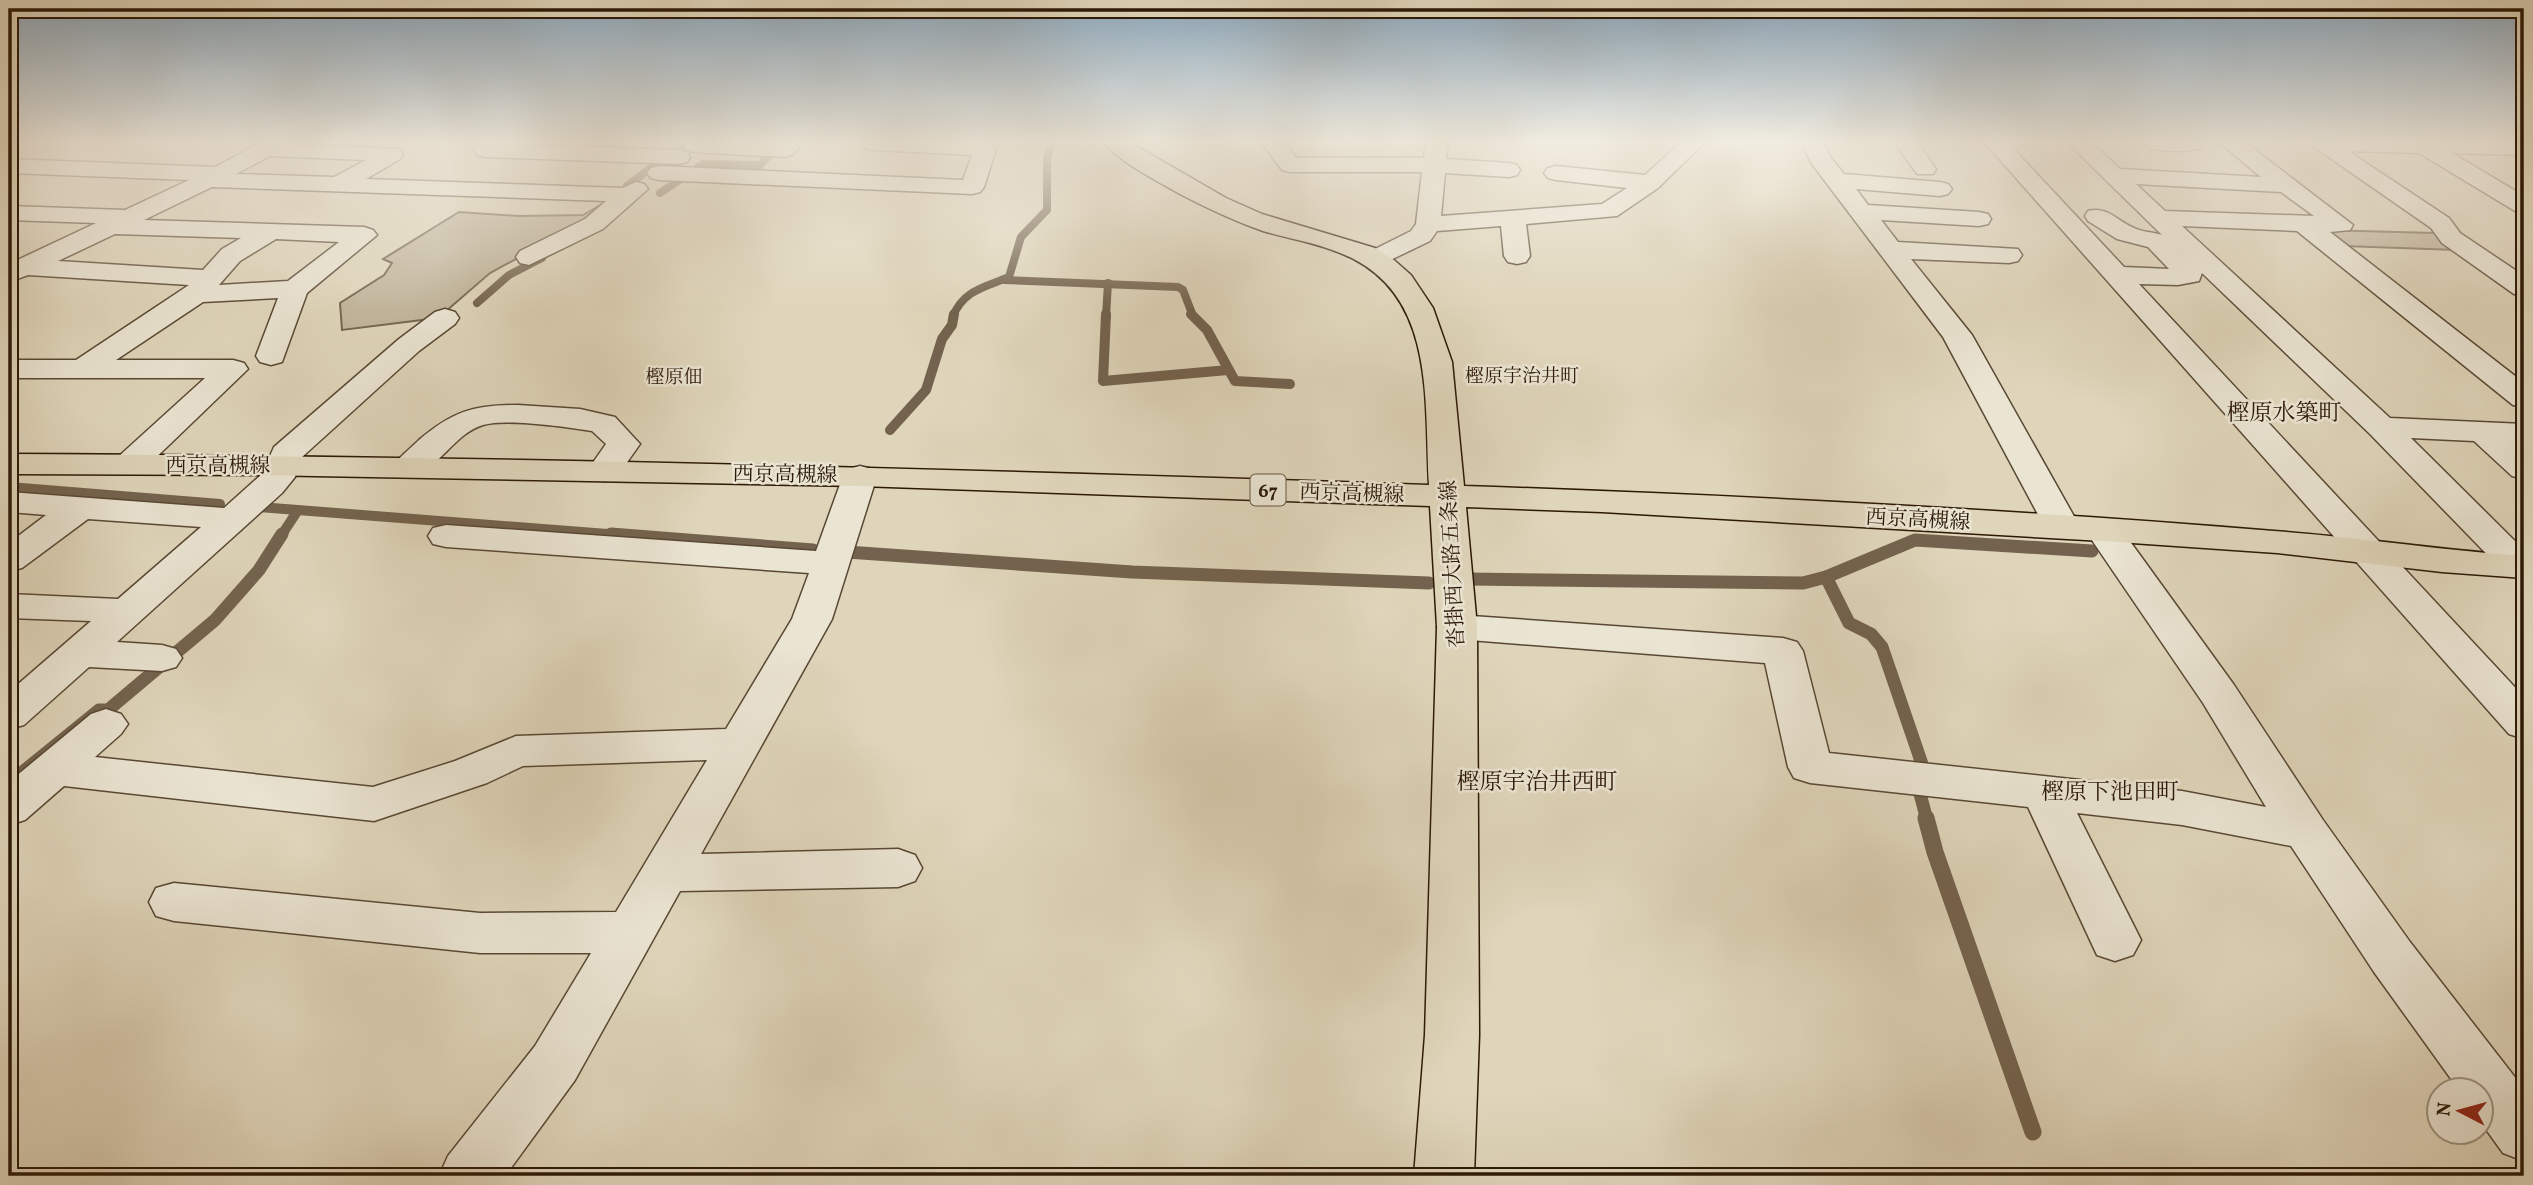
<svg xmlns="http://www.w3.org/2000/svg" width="2533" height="1185" font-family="Vollkorn,'Noto Serif JP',serif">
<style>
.green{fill:#c1b59c;stroke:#766752;stroke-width:2}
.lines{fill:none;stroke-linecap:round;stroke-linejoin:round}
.stream-far3{stroke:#73634e;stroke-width:8}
.stream-far2{stroke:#73634e;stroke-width:10}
.stream-far1{stroke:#73634e;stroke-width:13}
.stream{stroke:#73634e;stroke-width:17}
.minor-casing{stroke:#594834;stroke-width:3}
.major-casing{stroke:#2c1907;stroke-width:3}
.minor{fill:#eae4d2;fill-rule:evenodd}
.major{fill:#dfd5ba;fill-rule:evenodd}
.labels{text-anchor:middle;stroke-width:5;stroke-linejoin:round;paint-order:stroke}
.far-neighbourhood-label{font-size:19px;fill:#2c1907;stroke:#eae4d2}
.shield{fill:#eae4d2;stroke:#655644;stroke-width:2}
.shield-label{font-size:19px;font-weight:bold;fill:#2c1907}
.street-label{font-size:21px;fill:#2c1907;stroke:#eae4d2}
.neighbourhood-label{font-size:23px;fill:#2c1907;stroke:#eae4d2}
</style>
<rect width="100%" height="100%" fill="#dfd5ba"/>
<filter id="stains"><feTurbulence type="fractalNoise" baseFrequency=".00286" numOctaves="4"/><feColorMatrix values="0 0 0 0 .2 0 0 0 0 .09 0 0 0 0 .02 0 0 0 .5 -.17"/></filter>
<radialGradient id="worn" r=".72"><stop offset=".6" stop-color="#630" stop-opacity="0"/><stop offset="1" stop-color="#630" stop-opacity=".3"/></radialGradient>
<g class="green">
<path d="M609 200 607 210 490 273 438 318 342 330 340 303 384 275 392 263 383 259 459 212 519 216 583 215Z"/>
<path d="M2322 230 2435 233 2456 250 2343 246Z"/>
</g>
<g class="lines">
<g class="stream-far3">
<path d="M671 153 684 143"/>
<path d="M627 186 661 160"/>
<path d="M660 193 703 164 760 165 779 145"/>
<path d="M1003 280 1178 287 1183 290 1193 316"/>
<path d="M477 303 509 275 542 258"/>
<path d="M953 316C964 290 985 287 1009 277L1021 237 1047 210V159L1051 144"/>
<path d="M1106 316 1108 283"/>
</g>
<g class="stream-far2">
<path d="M1106 314 1103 381 1228 370"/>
<path d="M1191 314 1207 330 1235 381 1290 384"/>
<path d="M890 430 926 390 942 339 952 325 954 314"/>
<path d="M9 487 220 504"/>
<path d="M259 507 633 536"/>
<path d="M281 536 298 510"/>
</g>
<g class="stream-far1">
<path d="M611 534 813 550"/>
<path d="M847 552 1132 572 1429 583"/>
<path d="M1826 577 1849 623 1871 634 1882 647 1922 764"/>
<path d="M1469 579 1803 583 1826 577 1915 540 2092 551"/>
<path d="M9 783 99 710H108L215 620 259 570 282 534"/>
<path d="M1919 790 1927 820"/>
</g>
<path class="stream" d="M1926 818 1935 852 2033 1132"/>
<g class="minor-casing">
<g id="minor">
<path d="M260 143 400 149 403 154 400 159 366 179 623 188 636 182 644 184 648 189 603 229 529 265 520 263 516 257 520 251 585 219 606 201 212 187 144 220 364 227 373 230 377 235 307 293 282 362 271 365 260 362 256 356 278 298 203 302 116 360H233L244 363 248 369 142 471 130 474 118 471 113 464 118 457 205 378H9V360H76L189 285 28 275 9 282V264L96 223 9 220V206L125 210 189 180 9 173V159L215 167ZM270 156 366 160 334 177 236 174ZM115 234 241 238 222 249 203 270 58 261ZM276 239 339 242 288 281 219 285 240 261Z"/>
<path d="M480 143 679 150 687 152 690 157 687 162 679 164 485 157 477 155 474 150Z"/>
<path d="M684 143H803L792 155 784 157 694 152 686 150Z"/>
<path d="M862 143H989L996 149 984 187 980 192 972 194 659 180 651 178 647 173 651 168 659 166 963 180 972 155 873 150 865 148Z"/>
<path d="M1262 143H1285L1296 158H1424L1426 143H1448L1446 159 1509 163 1517 165 1520 170 1517 175 1509 177 1445 173 1441 216 1602 204 1627 188 1556 180 1548 178 1544 173 1548 168 1556 166 1645 175 1680 143H1704L1658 188 1617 216 1526 224 1530 256 1526 262 1517 264 1508 262 1504 256 1501 226 1437 231 1430 241 1378 266 1369 264 1365 258 1369 252 1411 231 1416 224 1422 172H1290L1282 170Z"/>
<path d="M1802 143H1824L1831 158 1844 174 1940 182 1948 184 1952 189 1948 194 1940 196 1856 189 1868 205 1979 212 1988 214 1991 219 1988 224 1979 226 1881 220 1898 242 2018 249 2022 255 2018 261 2009 263 1911 259 1972 335 2080 527 2075 535 2062 538 2049 535 1943 337 1812 164Z"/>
<path d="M1895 143H1918L1936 169 1933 174H1917Z"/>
<path d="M1985 143H2008L2124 267 2169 269 2148 247 2117 239 2088 221 2085 216 2088 211C2108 206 2117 221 2134 228 2142 232 2153 232 2162 235L2068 143H2092L2120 169 2261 177 2220 143H2246L2353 225 2350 230 2330 232 2524 383V407L2513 405 2297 231 2182 226 2390 418 2524 424V444L2515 443 2524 451V479L2512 476 2474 441 2411 438 2524 550V576L2506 574 2370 434 2202 273 2199 281 2178 285 2139 284 2524 697V739L2509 734ZM2136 184 2281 192 2314 216 2165 211Z"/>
<path d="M2145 143H2206L2203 148C2187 152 2164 152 2148 148Z"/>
<path d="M2524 143V155L2452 153 2524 196V213L2515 211 2419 153 2348 151 2449 218 2460 233 2524 276V296L2514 294 2442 243 2431 228 2310 144Z"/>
<path d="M445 309 455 312 459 318 455 324 419 351 301 458 295 477 282 493 117 642 162 645 176 649 182 658 176 667 162 671 89 667 24 725 9 729V692L91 621 9 618V594L118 599 201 527 88 519 22 568 9 571V543L46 515 9 512V492L224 508 262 474 274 447 399 339 435 312Z"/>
<path d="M518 405 580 409 615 417 640 444 616 478 604 481 592 478 587 471 606 444 592 431C566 427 507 418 483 425 449 435 434 483 397 474L392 467C399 457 410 449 419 440 453 411 474 405 518 405Z"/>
<path d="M860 466 872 469 877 476 832 619 701 854 898 849 915 855 922 868 915 881 898 887 680 891 575 1080 505 1176H439L448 1156 535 1046 591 953H480L174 921 156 916 149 902 156 888 174 883 480 913 616 912 707 760 523 766 487 783 374 821 64 786 25 820 9 825V782L91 714 106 709 121 714 128 724 121 734 95 757 373 787 455 761 516 736 726 729 792 619 809 573 446 547 433 544 428 536 433 528 446 525 816 551 843 476 848 469Z"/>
<path d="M2103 519 2116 522 2234 685 2323 820 2410 942 2524 1089V1161L2503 1153 2480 1121V1090H2459L2374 972 2291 846 2182 825 2077 813 2141 940 2133 955 2115 961 2097 955 2028 807 1810 783 1794 778 1788 767 1765 663 1457 639 1443 636 1437 627 1443 618 1457 615 1783 638 1797 642 1803 651 1829 753 2182 791 2266 807 2203 703 2085 530 2090 522Z"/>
</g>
</g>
<g class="major-casing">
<path id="major" d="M1105 143H1131L1226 198 1262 214 1375 248 1394 260 1411 275 1433 308 1452 362 1464 486C1734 495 2005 509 2274 531 2358 537 2440 550 2524 556V578L2442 572 2277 553 2103 541 1602 512 1466 507 1477 627 1479 1035 1474 1176H1414L1425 1035 1437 627 1430 506 860 486 259 475 9 474V454C483 456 956 469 1429 485 1424 396 1437 287 1335 251 1312 242 1287 238 1263 231 1234 221 1207 208 1180 194 1160 182 1118 162 1105 143Z"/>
</g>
<use href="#minor" class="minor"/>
<use href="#major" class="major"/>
</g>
<linearGradient id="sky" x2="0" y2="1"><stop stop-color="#8ca8bd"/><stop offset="0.46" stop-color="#f1ece0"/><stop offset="1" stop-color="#f1ece0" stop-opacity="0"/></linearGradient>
<rect width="2533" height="309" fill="url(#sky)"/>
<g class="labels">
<g class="far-neighbourhood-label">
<text x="1522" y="382">樫原宇治井町</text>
<text x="674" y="383">樫原佃</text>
</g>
<rect class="shield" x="1250.5" y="474.5" width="35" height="31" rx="5"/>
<g class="shield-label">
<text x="1268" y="497">67</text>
</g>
<g class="street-label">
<text x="218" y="472">西京高槻線</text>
<text transform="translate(785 474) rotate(1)" y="7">西京高槻線</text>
<text transform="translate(1352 493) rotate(2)" y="7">西京高槻線</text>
<text transform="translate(1918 519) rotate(3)" y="7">西京高槻線</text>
<text transform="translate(1452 564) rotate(-93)" y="7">沓掛西大路五条線</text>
</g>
<g class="neighbourhood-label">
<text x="2284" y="420">樫原水築町</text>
<text x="1537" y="789">樫原宇治井西町</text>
<text x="2110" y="799">樫原下池田町</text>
</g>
</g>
<rect width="2533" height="1185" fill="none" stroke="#dfd5ba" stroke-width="35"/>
<rect x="10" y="10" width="2512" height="1164" fill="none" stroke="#2c1907" stroke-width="3.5"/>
<rect x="18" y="18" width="2498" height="1150" fill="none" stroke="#2c1907" stroke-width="2"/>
<g transform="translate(2460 1111) rotate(276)"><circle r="33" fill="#eae4d2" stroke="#9e9381" stroke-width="2"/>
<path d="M0-5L12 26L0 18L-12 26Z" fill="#8f2418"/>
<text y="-10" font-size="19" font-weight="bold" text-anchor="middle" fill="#2c1907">N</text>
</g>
<rect width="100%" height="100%" filter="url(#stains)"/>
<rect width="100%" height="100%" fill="url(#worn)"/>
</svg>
